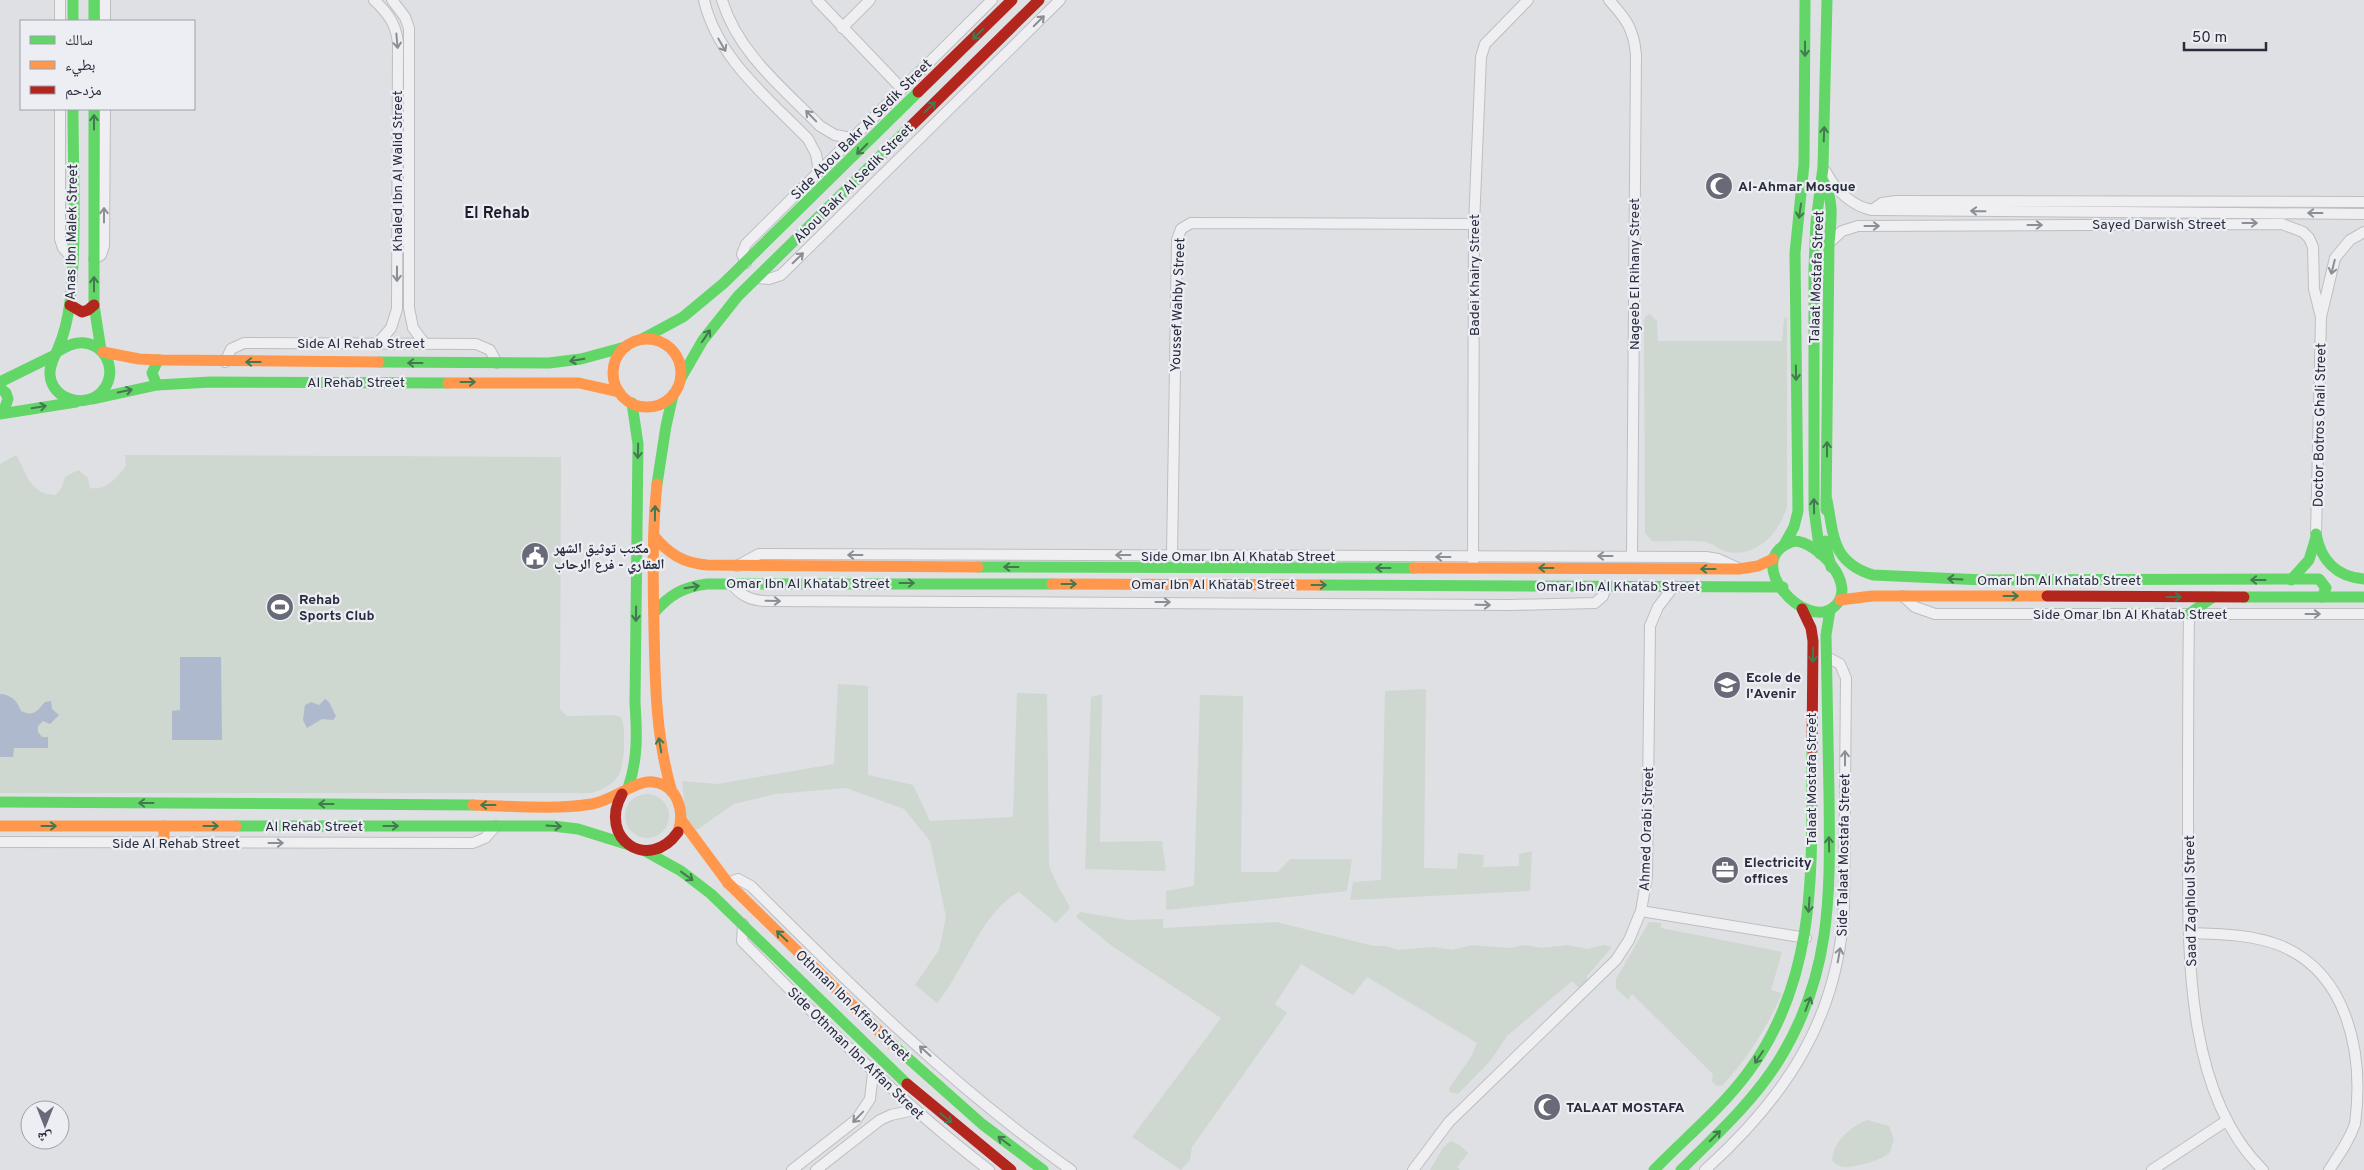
<svg xmlns="http://www.w3.org/2000/svg" width="2364" height="1170" font-family="Overpass,'Noto Naskh Arabic',sans-serif">
<style>
.green{fill:#ced7d0}
.water{fill:#afb9ce}
.lines{fill:none;stroke-linecap:round;stroke-linejoin:round}
.street-casing{stroke:#bdbec2;stroke-width:12}
.street{stroke:#efeff1;stroke-width:10}
.fast{stroke:#63d668;stroke-width:11}
.slow{stroke:#ff974d;stroke-width:11}
.jam{stroke:#b3261e;stroke-width:11}
.oneway{stroke:#8c8e96}
.oneway2{stroke:#437850}
.labels{text-anchor:middle;stroke-width:4.5;stroke-linejoin:round;paint-order:stroke}
.street-label{font-size:14px;fill:#282c3c;stroke:#eceef4}
.poi-label{font-size:14px;font-weight:bold;fill:#282c3c;stroke:#eceef4;text-anchor:start}
.quarter-label{font-size:16px;font-weight:bold;fill:#1a1d2c;stroke:#eceef4}
</style>
<rect width="100%" height="100%" fill="#dfe0e4"/>
<g class="green">
<path d="M1650 314 1657 321 1658 341H1782L1784 319 1787 317V506C1780 533 1755 560 1724 551 1718 549 1713 544 1707 542 1689 540 1669 542 1652 541L1645 533 1644 321 1646 316Z"/>
<path d="M16 455C28 475 29 494 56 495L62 487 65 477 78 470 88 478 90 488C106 491 117 478 126 466L125 455 561 457 560 709 567 716 615 715 621 717C625 727 624 735 624 745 623 773 619 785 591 793H0V464Z"/>
<path d="M838 684 868 686V775L913 785 930 821 1013 817 1017 693 1047 694 1049 864C1053 880 1063 893 1070 908L1056 923 1019 892C981 912 965 970 937 1003L915 985 939 950 946 917 930 841 904 809 846 788 776 794 734 804 688 836 682 781 717 784 834 764Z"/>
<path d="M1426 689 1424 868 1457 869 1458 853 1484 855 1483 867 1519 866V854L1532 851 1530 891 1350 900 1353 882 1381 880 1385 691Z"/>
<path d="M1102 694 1100 842 1162 841 1166 871 1085 869 1091 697Z"/>
<path d="M1200 695 1243 696 1241 872H1278L1290 859H1352L1347 891 1166 910V891L1194 886Z"/>
<circle cx="647" cy="816" r="22"/>
<path d="M1080 912 1128 920 1163 919V928L1276 922 1374 946H1386L1399 950 1434 947 1452 950 1471 945 1509 948 1525 945 1541 948 1568 945 1587 949 1604 945 1612 947 1587 976V981L1579 988 1572 981 1507 1036 1491 1060 1458 1094 1450 1092 1449 1088 1471 1057 1477 1043 1367 977 1353 995 1301 964 1275 1004 1287 1013 1192 1147 1190 1160 1181 1170 1132 1137 1221 1018 1112 946 1076 917Z"/>
<path d="M1649 922 1661 923V928L1782 952 1771 990 1782 993C1767 1028 1748 1057 1723 1085L1717 1086 1712 1081 1713 1074 1632 994 1628 1000 1616 988V979Z"/>
<path d="M1867 1120 1889 1126 1894 1139 1890 1152C1881 1161 1859 1166 1846 1167 1839 1167 1836 1164 1832 1160 1833 1141 1851 1127 1867 1120Z"/>
<path d="M1451 1141 1461 1146 1468 1153 1457 1167 1460 1170H1430L1443 1148Z"/>
</g>
<g class="water">
<path d="M180 657H221L222 740H172V711L180 710Z"/>
<path d="M0 694C11 695 17 700 21 711 34 717 37 711 45 702L51 701 52 709 59 715 50 724 43 721 38 726V732L42 737H48V748H14L13 757H0Z"/>
<path d="M325 699 329 702 336 716 333 720 322 719 307 728 303 720 305 705 311 702 319 705Z"/>
</g>
<g class="lines">
<g class="street-casing">
<g id="street">
<path d="M60 0V21"/>
<path d="M374 0C388 13 396 24 398 43L397 309 391 328 378 343"/>
<path d="M392 0 405 17 409 28V308L413 328 425 344"/>
<path d="M704 0C717 58 768 98 808 139L816 154 819 171"/>
<path d="M722 0C738 53 783 88 820 126L835 135 852 138"/>
<path d="M817 0 902 89"/>
<path d="M1609 0C1626 19 1634 29 1636 55L1632 556"/>
<path d="M105 21V0"/>
<path d="M842 28 870 0"/>
<path d="M60 109V239L63 248 73 259"/>
<path d="M1826 172C1835 190 1852 206 1872 210L2364 214"/>
<path d="M1872 210 1882 203 1896 201 2364 202"/>
<path d="M1829 243 1842 231 1858 226 2282 224 2303 232 2309 238 2313 247 2314 289 2321 317"/>
<path d="M94 259 101 255 104 246 105 109"/>
<path d="M746 263 742 254 746 244 992 0"/>
<path d="M757 278 769 279 781 275 1060 0"/>
<path d="M225 362 231 349 244 343 476 344 490 350 497 363"/>
<path d="M2316 534 2321 317 2335 258 2350 240 2364 232"/>
<path d="M1172 555 1177 240 1181 229 1191 223 1474 224"/>
<path d="M1473 563 1474 224 1481 57 1485 44 1528 0"/>
<path d="M737 566 759 554 1706 557 1718 559 1738 568"/>
<path d="M731 583C740 595 749 600 765 601L1510 605 1595 603 1603 596 1606 586"/>
<path d="M1903 596 1915 607 1935 614H2364"/>
<path d="M2189 614C2188 683 2188 753 2188 823 2189 931 2179 1088 2263 1170"/>
<path d="M0 842 473 843 485 838 496 826"/>
<path d="M728 883 738 879 751 886C852 987 954 1088 1071 1170"/>
<path d="M1641 911 1806 938"/>
<path d="M743 924 742 941C822 1022 898 1101 989 1170"/>
<path d="M2189 933C2219 934 2250 934 2279 945 2349 973 2364 1055 2355 1124 2349 1141 2339 1155 2329 1170"/>
<path d="M792 1170 856 1120 870 1099 873 1073"/>
<path d="M816 1170 880 1120 891 1115 914 1110"/>
<path d="M1413 1170 1449 1122 1616 960 1629 940 1641 911 1647 876 1650 626 1658 607 1674 586"/>
<path d="M1705 1170C1786 1097 1839 1018 1844 906L1846 678 1840 664 1827 657"/>
<path d="M2152 1170 2226 1121"/>
</g>
</g>
<use href="#street" class="street"/>
<g class="fast">
<path d="M73 0V21"/>
<path d="M94 0V21"/>
<path d="M94 109V305L101 350"/>
<path d="M1822 179C1835 200 1831 220 1829 243L1826 510"/>
<path d="M642 339 683 317 724 283 918 92"/>
<path d="M57 352C64 348 69 344 78 343 103 340 119 369 104 389 89 410 52 401 50 375 49 364 56 355 59 346 65 332 68 317 70 302 77 238 73 173 73 109"/>
<path d="M379 362 549 363 581 359 625 347"/>
<path d="M681 378 703 340 738 296 909 128"/>
<path d="M0 382 55 355"/>
<path d="M157 385 152 373 158 360"/>
<path d="M0 388 6 393 8 399 3 413"/>
<path d="M93 399 157 385 211 382 448 383"/>
<path d="M0 414 76 402"/>
<path d="M657 484 666 426 673 395"/>
<path d="M1827 500C1834 537 1832 562 1873 575L1984 580 2319 579 2326 588 2322 597"/>
<path d="M2316 534C2321 561 2337 577 2364 579"/>
<path d="M1795 541C1817 542 1857 583 1836 605 1807 636 1737 557 1795 541Z"/>
<path d="M1825 541 1831 567"/>
<path d="M1784 545 1794 527 1798 511 1795 253 1804 164 1805 0"/>
<path d="M1820 554 1814 509V268L1816 222 1823 167 1827 0"/>
<path d="M978 567 1414 568"/>
<path d="M2291 580 2309 560 2316 537"/>
<path d="M1320 585 1783 587"/>
<path d="M2244 597H2364"/>
<path d="M654 613C669 595 683 587 707 584H1052"/>
<path d="M2189 614 2213 597"/>
<path d="M628 788C638 760 637 732 635 703L638 444 632 403"/>
<path d="M0 802 473 805"/>
<path d="M236 826H553L578 829 626 844"/>
<path d="M645 851 681 871 711 894 907 1084"/>
<path d="M892 1044 982 1124 1043 1170"/>
<path d="M1654 1170C1686 1137 1722 1108 1749 1071 1820 974 1811 863 1812 749"/>
<path d="M1681 1170C1716 1135 1753 1102 1779 1060 1833 973 1830 892 1829 794 1828 741 1827 688 1826 635L1830 610"/>
</g>
<g class="slow">
<circle cx="647" cy="373" r="34"/>
<path d="M103 352 139 359 162 360 379 362"/>
<path d="M448 383H579L619 392"/>
<path d="M657 484C652 532 653 581 654 629 655 684 656 739 672 792"/>
<path d="M654 536C669 554 683 563 707 565L978 567"/>
<path d="M1414 568 1739 569 1758 566 1773 559"/>
<path d="M1052 584 1320 585"/>
<path d="M1840 600 1872 596H2047"/>
<path d="M473 805C512 806 554 810 592 804 612 801 636 780 653 782 678 785 685 812 678 832"/>
<path d="M682 821 728 883 892 1044"/>
<path d="M0 826H236"/>
<path d="M164 826V842"/>
</g>
<g class="jam">
<path d="M918 92 1012 0"/>
<path d="M909 128 1039 0"/>
<path d="M70 305 82 312 88 310 94 305"/>
<path d="M2047 596 2244 597"/>
<path d="M1802 609 1811 628 1813 641 1812 749"/>
<path d="M622 794C597 839 649 873 678 832"/>
<path d="M907 1084 1011 1170"/>
</g>
</g>
<defs><path id="oneway-shaft" d="M-6 0H5M1.5-3L5.5 0L1.5 3" fill="none" stroke-width="1.6" stroke-linecap="round" stroke-linejoin="round" transform="scale(1.25)"/></defs>
<g class="oneway">
<use href="#oneway-shaft" transform="translate(1039 21) rotate(-45)"/>
<use href="#oneway-shaft" transform="translate(397 41) rotate(85)"/>
<use href="#oneway-shaft" transform="translate(722 45) rotate(60)"/>
<use href="#oneway-shaft" transform="translate(811 116) rotate(-134)"/>
<use href="#oneway-shaft" transform="translate(1978 211) rotate(-179)"/>
<use href="#oneway-shaft" transform="translate(2315 213) rotate(180)"/>
<use href="#oneway-shaft" transform="translate(104 215) rotate(-90)"/>
<use href="#oneway-shaft" transform="translate(2250 223)"/>
<use href="#oneway-shaft" transform="translate(2035 225)"/>
<use href="#oneway-shaft" transform="translate(1872 226)"/>
<use href="#oneway-shaft" transform="translate(798 258) rotate(-44)"/>
<use href="#oneway-shaft" transform="translate(2333 267) rotate(104)"/>
<use href="#oneway-shaft" transform="translate(397 274) rotate(90)"/>
<use href="#oneway-shaft" transform="translate(855 555) rotate(180)"/>
<use href="#oneway-shaft" transform="translate(1123 555) rotate(-180)"/>
<use href="#oneway-shaft" transform="translate(1605 556) rotate(180)"/>
<use href="#oneway-shaft" transform="translate(1443 557) rotate(-180)"/>
<use href="#oneway-shaft" transform="translate(773 601) rotate(1)"/>
<use href="#oneway-shaft" transform="translate(1163 602)"/>
<use href="#oneway-shaft" transform="translate(1483 605) rotate(1)"/>
<use href="#oneway-shaft" transform="translate(2313 614)"/>
<use href="#oneway-shaft" transform="translate(1845 758) rotate(-90)"/>
<use href="#oneway-shaft" transform="translate(276 843)"/>
<use href="#oneway-shaft" transform="translate(1839 955) rotate(-80)"/>
<use href="#oneway-shaft" transform="translate(925 1051) rotate(-138)"/>
<use href="#oneway-shaft" transform="translate(858 1117) rotate(134)"/>
</g>
<g class="oneway2">
<use href="#oneway-shaft" transform="translate(978 34) rotate(135)"/>
<use href="#oneway-shaft" transform="translate(1805 49) rotate(90)"/>
<use href="#oneway-shaft" transform="translate(930 107) rotate(-45)"/>
<use href="#oneway-shaft" transform="translate(94 122) rotate(-90)"/>
<use href="#oneway-shaft" transform="translate(1824 134) rotate(-88)"/>
<use href="#oneway-shaft" transform="translate(862 149) rotate(135)"/>
<use href="#oneway-shaft" transform="translate(1800 211) rotate(98)"/>
<use href="#oneway-shaft" transform="translate(94 284) rotate(-90)"/>
<use href="#oneway-shaft" transform="translate(706 336) rotate(-56)"/>
<use href="#oneway-shaft" transform="translate(577 360) rotate(171)"/>
<use href="#oneway-shaft" transform="translate(253 362) rotate(-180)"/>
<use href="#oneway-shaft" transform="translate(415 363) rotate(-180)"/>
<use href="#oneway-shaft" transform="translate(1796 373) rotate(89)"/>
<use href="#oneway-shaft" transform="translate(468 382)"/>
<use href="#oneway-shaft" transform="translate(125 391) rotate(-12)"/>
<use href="#oneway-shaft" transform="translate(39 407) rotate(-9)"/>
<use href="#oneway-shaft" transform="translate(1827 449) rotate(-90)"/>
<use href="#oneway-shaft" transform="translate(638 451) rotate(91)"/>
<use href="#oneway-shaft" transform="translate(1814 506) rotate(-91)"/>
<use href="#oneway-shaft" transform="translate(655 513) rotate(-89)"/>
<use href="#oneway-shaft" transform="translate(1011 567) rotate(-180)"/>
<use href="#oneway-shaft" transform="translate(1383 568) rotate(-180)"/>
<use href="#oneway-shaft" transform="translate(1546 568) rotate(-180)"/>
<use href="#oneway-shaft" transform="translate(1708 569) rotate(-180)"/>
<use href="#oneway-shaft" transform="translate(1955 579) rotate(-177)"/>
<use href="#oneway-shaft" transform="translate(2258 580) rotate(180)"/>
<use href="#oneway-shaft" transform="translate(907 583)"/>
<use href="#oneway-shaft" transform="translate(1069 584)"/>
<use href="#oneway-shaft" transform="translate(1319 585)"/>
<use href="#oneway-shaft" transform="translate(692 587) rotate(-9)"/>
<use href="#oneway-shaft" transform="translate(2011 596)"/>
<use href="#oneway-shaft" transform="translate(2174 597)"/>
<use href="#oneway-shaft" transform="translate(636 614) rotate(91)"/>
<use href="#oneway-shaft" transform="translate(1813 655) rotate(91)"/>
<use href="#oneway-shaft" transform="translate(660 745) rotate(-100)"/>
<use href="#oneway-shaft" transform="translate(146 803) rotate(-180)"/>
<use href="#oneway-shaft" transform="translate(326 804) rotate(-180)"/>
<use href="#oneway-shaft" transform="translate(488 805) rotate(-180)"/>
<use href="#oneway-shaft" transform="translate(49 826)"/>
<use href="#oneway-shaft" transform="translate(211 826)"/>
<use href="#oneway-shaft" transform="translate(391 826)"/>
<use href="#oneway-shaft" transform="translate(554 826) rotate(4)"/>
<use href="#oneway-shaft" transform="translate(1829 844) rotate(-91)"/>
<use href="#oneway-shaft" transform="translate(687 876) rotate(36)"/>
<use href="#oneway-shaft" transform="translate(1809 905) rotate(94)"/>
<use href="#oneway-shaft" transform="translate(782 936) rotate(-136)"/>
<use href="#oneway-shaft" transform="translate(1808 1004) rotate(-69)"/>
<use href="#oneway-shaft" transform="translate(1759 1057) rotate(124)"/>
<use href="#oneway-shaft" transform="translate(946 1118) rotate(39)"/>
<use href="#oneway-shaft" transform="translate(1715 1136) rotate(-45)"/>
<use href="#oneway-shaft" transform="translate(1004 1141) rotate(-143)"/>
</g>
<defs>
<g id="mosque-disc" transform="scale(1.4375)"><circle r="9.5" fill="#686b77" stroke="#eceef4"/><path d="M3.5-4.9A6 6 0 1 0 3.5 4.9A5 5 0 1 1 3.5-4.9Z" fill="#fff"/></g>
<g id="civic-disc" transform="scale(1.4375)"><circle r="9.5" fill="#686b77" stroke="#eceef4"/><path d="M-.6-6.5H3V-4.5H.6V-3L4-1V1h2V6H-6V1h2V-1L-.6-3ZM-1.2 2.5V6h2.4V2.5Z" fill="#fff"/></g>
<g id="stadium-disc" transform="scale(1.4375)"><circle r="9.5" fill="#686b77" stroke="#eceef4"/><path d="M0-5a6.5 5 0 1 0 0 10a6.5 5 0 1 0 0-10ZM-3.5-1.8h7v3.6h-7Z" fill="#fff"/></g>
<g id="school-disc" transform="scale(1.4375)"><circle r="9.5" fill="#686b77" stroke="#eceef4"/><path d="M0-5L7-2L0 1L-7-2ZM-4 1L0 2.5L4 1V4Q0 6-4 4Z" fill="#fff"/></g>
<g id="office-disc" transform="scale(1.4375)"><circle r="9.5" fill="#686b77" stroke="#eceef4"/><path d="M-6-3h4V-5.5h4V-3h4V5H-6ZM-1-4.5V-3h2v-1.5ZM-6 0V1H6V0Z" fill="#fff"/></g>
</defs>
<g fill-rule="evenodd">
<use href="#mosque-disc" x="1719" y="186"/>
<use href="#civic-disc" x="535" y="556"/>
<use href="#stadium-disc" x="280" y="607"/>
<use href="#school-disc" x="1727" y="685"/>
<use href="#office-disc" x="1725" y="870"/>
<use href="#mosque-disc" x="1547" y="1107"/>
</g>
<g class="labels">
<g class="street-label">
<text transform="translate(861 129) rotate(-45)" y="5">Side Abou Bakr Al Sedik Street</text>
<text transform="translate(397 171) rotate(-90)" y="5">Khaled Ibn Al Walid Street</text>
<text transform="translate(853 183) rotate(-45)" y="5">Abou Bakr Al Sedik Street</text>
<text x="2159" y="229">Sayed Darwish Street</text>
<text transform="translate(71 232) rotate(-89)" y="5">Anas Ibn Malek Street</text>
<text transform="translate(1634 274) rotate(-90)" y="5">Nageeb El Rihany Street</text>
<text transform="translate(1474 275) rotate(-90)" y="5">Badei Khairy Street</text>
<text transform="translate(1816 277) rotate(-88)" y="5">Talaat Mostafa Street</text>
<text transform="translate(1177 305) rotate(-88)" y="5">Youssef Wahby Street</text>
<text x="361" y="348">Side Al Rehab Street</text>
<text x="356" y="387">Al Rehab Street</text>
<text transform="translate(2319 425) rotate(-89)" y="5">Doctor Botros Ghali Street</text>
<text x="1238" y="561">Side Omar Ibn Al Khatab Street</text>
<text x="2059" y="585">Omar Ibn Al Khatab Street</text>
<text x="808" y="588">Omar Ibn Al Khatab Street</text>
<text x="1213" y="589">Omar Ibn Al Khatab Street</text>
<text x="1618" y="591">Omar Ibn Al Khatab Street</text>
<text x="2130" y="619">Side Omar Ibn Al Khatab Street</text>
<text transform="translate(1811 779) rotate(-90)" y="5">Talaat Mostafa Street</text>
<text x="314" y="831">Al Rehab Street</text>
<text transform="translate(1646 829) rotate(-88)" y="5">Ahmed Orabi Street</text>
<text x="176" y="848">Side Al Rehab Street</text>
<text transform="translate(1843 855) rotate(-89)" y="5">Side Talaat Mostafa Street</text>
<text transform="translate(2190 901) rotate(-91)" y="5">Saad Zaghloul Street</text>
<text transform="translate(853 1005) rotate(44)" y="5">Othman Ibn Affan Street</text>
<text transform="translate(856 1053) rotate(44)" y="5">Side Othman Ibn Affan Street</text>
</g>
<g class="poi-label">
<text x="1738" y="191">Al-Ahmar Mosque</text>
<text x="554" y="553">مكتب توثيق الشهر<tspan x="554" dy="16">العقاري - فرع الرحاب</tspan></text>
<text x="299" y="604">Rehab<tspan x="299" dy="16">Sports Club</tspan></text>
<text x="1746" y="682">Ecole de<tspan x="1746" dy="16">l'Avenir</tspan></text>
<text x="1744" y="867">Electricity<tspan x="1744" dy="16">offices</tspan></text>
<text x="1566" y="1112">TALAAT MOSTAFA</text>
</g>
<g class="quarter-label">
<text x="497" y="218">El Rehab</text>
</g>
</g>
<rect x="20" y="20" width="175" height="90" fill="#eceef4" stroke="#9ea0aa"/>
<rect x="30" y="36" width="25" height="8" fill="#63d668" stroke="#9ea0aa"/>
<text x="65" y="45" font-size="15" fill="#282c3c">سالك</text>
<rect x="30" y="61" width="25" height="8" fill="#ff974d" stroke="#9ea0aa"/>
<text x="65" y="70" font-size="15" fill="#282c3c">بطيء</text>
<rect x="30" y="86" width="25" height="8" fill="#b3261e" stroke="#9ea0aa"/>
<text x="65" y="95" font-size="15" fill="#282c3c">مزدحم</text>
<g transform="translate(45 1125) rotate(180)"><circle r="24" fill="#eceef4" stroke="#9ea0aa"/>
<path d="M0-4L9 19L0 12L-9 19Z" fill="#686b77"/>
<text y="-8" font-size="14" font-weight="bold" text-anchor="middle" fill="#282c3c">ش</text>
</g>
<path d="M2184 42v8h82v-8" fill="none" stroke="#282c3c" stroke-width="2.5"/>
<text x="2192" y="42" font-size="15" fill="#282c3c" stroke="#eceef4" stroke-width="4" paint-order="stroke">50 m</text>
</svg>
